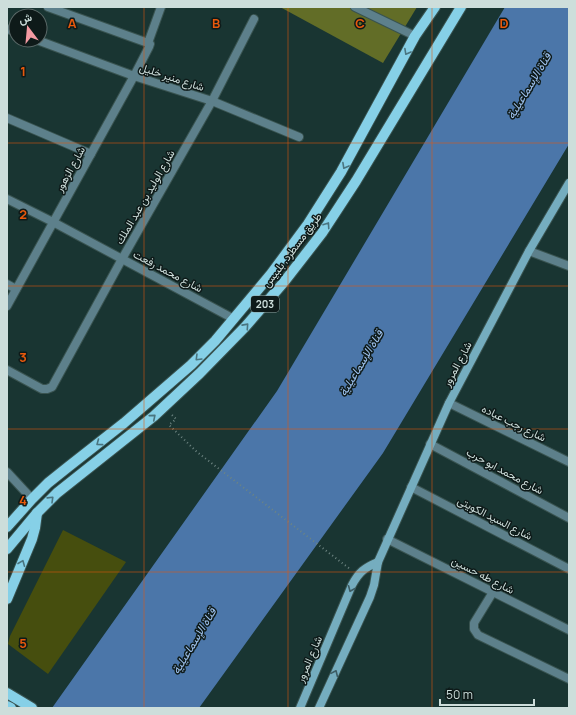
<svg xmlns="http://www.w3.org/2000/svg" width="576" height="715" font-family="Manrope,Vazirmatn,sans-serif">
<style>
.green{fill:#464e0e}
.forest{fill:#626d27}
.water{fill:#4b76a9}
.lines{fill:none;stroke-linecap:round;stroke-linejoin:round}
.street-casing{stroke:#395350;stroke-width:10}
.secondary-casing{stroke:#395350;stroke-width:10}
.primary-casing{stroke:#395350;stroke-width:12}
.path{stroke:#6e8582;stroke-width:2;stroke-dasharray:1 3;stroke-linecap:butt}
.street{stroke:#5d808b;stroke-width:8}
.secondary{stroke:#75adbf;stroke-width:8}
.primary{stroke:#86d0e7;stroke-width:10}
.oneway{stroke:#4a7580}
.oneway2{stroke:#3c5c64}
.grid{fill:none;stroke:#e8590c;stroke-width:1;stroke-opacity:0.55}
.labels{text-anchor:middle;stroke-width:3;stroke-linejoin:round;paint-order:stroke}
.shield{fill:#0e1a19;stroke:#94a3a1;stroke-width:1}
.shield-label{font-size:10px;font-weight:bold;fill:#cddedb}
.street-label{font-size:11px;fill:#cddedb;stroke:#0e1a19}
.water-label{font-size:12px;font-style:italic;fill:#a0c4f1;stroke:#0e1a19}
.grid-label{font-size:13px;text-anchor:middle;font-weight:bold;fill:#e8590c;stroke:#0e1a19;stroke-width:3;stroke-linejoin:round;paint-order:stroke}
</style>
<rect width="100%" height="100%" fill="#193532"/>
<path class="green" d="M63 530 126 562 48 674 8 644 10 636Z"/>
<path class="forest" d="M280 7H417L383 63Z"/>
<path class="water" d="M505 7H569V144L383 453 199 708H52L277 391Z"/>
<g class="lines">
<g class="street-casing">
<g id="street">
<path d="M48 7 148 43"/>
<path d="M355 7 415 36"/>
<path d="M7 29 16 32"/>
<path d="M37 40 134 76 212 101 299 137"/>
<path d="M7 118 91 154"/>
<path d="M7 199 53 222 234 319"/>
<path d="M529 251 569 266"/>
<path d="M7 284 16 289"/>
<path d="M7 306 134 76 149 47 150 44 148 43 161 7"/>
<path d="M7 370 42 389H47L52 387 122 259 212 101 254 19"/>
<path d="M449 403 569 462"/>
<path d="M430 444 569 518"/>
<path d="M7 472 32 499"/>
<path d="M411 487 569 569"/>
<path d="M387 539 569 630"/>
<path d="M493 592 474 623V629L478 635 569 679"/>
</g>
</g>
<g class="secondary-casing">
<g id="secondary">
<path d="M300 708 352 585C359 572 364 568 378 562"/>
<path d="M319 708 370 597 374 585 378 562 449 403 529 251 569 183"/>
</g>
</g>
<g class="primary-casing">
<g id="primary">
<path d="M7 527 32 499 48 483 68 467 124 423 191 365 215 341 271 274 308 224 341 172 415 36 435 7"/>
<path d="M7 549 37 513 57 493 154 416 200 373 245 327 284 282 322 233 356 181 461 7"/>
<path d="M7 599 32 539 35 528 37 513"/>
<path d="M7 693 32 708"/>
<path d="M7 706 11 708"/>
</g>
</g>
<path class="path" d="M172 415 176 419 169 425 197 452 350 569"/>
<use href="#street" class="street"/>
<use href="#secondary" class="secondary"/>
<use href="#primary" class="primary"/>
</g>
<defs><path id="oneway-chevron" d="M-2-3.5L2.5 0L-2 3.5" fill="none" stroke-width="1.6" stroke-linecap="round" stroke-linejoin="round"/></defs>
<g class="oneway">
<use href="#oneway-chevron" transform="translate(407 52) rotate(119)"/>
<use href="#oneway-chevron" transform="translate(345 166) rotate(119)"/>
<use href="#oneway-chevron" transform="translate(327 225) rotate(-56)"/>
<use href="#oneway-chevron" transform="translate(246 326) rotate(-48)"/>
<use href="#oneway-chevron" transform="translate(198 358) rotate(135)"/>
<use href="#oneway-chevron" transform="translate(153 417) rotate(-40)"/>
<use href="#oneway-chevron" transform="translate(99 443) rotate(143)"/>
<use href="#oneway-chevron" transform="translate(51 499) rotate(-44)"/>
<use href="#oneway-chevron" transform="translate(22 563) rotate(-68)"/>
</g>
<g class="oneway2">
<use href="#oneway-chevron" transform="translate(351 589) rotate(113)"/>
<use href="#oneway-chevron" transform="translate(335 673) rotate(-66)"/>
</g>
<path class="grid" d="M144 7V708M288 7V708M432 7V708M7 143H569M7 286H569M7 429H569M7 572H569"/>
<g class="labels">
<rect class="shield" x="251" y="296" width="28" height="16" rx="3"/>
<g class="shield-label">
<text x="265" y="308">203</text>
</g>
<g class="street-label">
<text transform="translate(172 77) rotate(18)" y="4">شارع منير خليل</text>
<text transform="translate(70 169) rotate(-61)" y="4">شارع الزهور</text>
<text transform="translate(145 197) rotate(-60)" y="4">شارع الوليد بن عبد الملك</text>
<text transform="translate(292 250) rotate(-53)" y="4">طريق مسطرد, بلبيس</text>
<text transform="translate(168 271) rotate(28)" y="4">شارع محمد رفعت</text>
<text transform="translate(457 364) rotate(-62)" y="4">شارع المرور</text>
<text transform="translate(514 423) rotate(26)" y="4">شارع رجب عباده</text>
<text transform="translate(505 471) rotate(28)" y="4">شارع محمد ابو حرب</text>
<text transform="translate(495 518) rotate(27)" y="4">شارع السيد الكويتى</text>
<text transform="translate(483 575) rotate(27)" y="4">شارع طه حسين</text>
<text transform="translate(309 659) rotate(-67)" y="4">شارع المرور</text>
</g>
<g class="water-label">
<text transform="translate(529 86) rotate(-59)" y="4">قناة الإسماعيلية</text>
<text transform="translate(361 363) rotate(-59)" y="4">قناة الإسماعيلية</text>
<text transform="translate(194 641) rotate(-59)" y="4">قناة الإسماعيلية</text>
</g>
</g>
<g class="grid-label">
<text x="72" y="28">A</text>
<text x="216" y="28">B</text>
<text x="360" y="28">C</text>
<text x="504" y="28">D</text>
<text x="23" y="76">1</text>
<text x="23" y="219">2</text>
<text x="23" y="362">3</text>
<text x="23" y="505">4</text>
<text x="23" y="648">5</text>
</g>
<rect width="576" height="715" fill="none" stroke="#cddedb" stroke-width="16"/>
<g transform="translate(28 28) rotate(344)"><circle r="19" fill="#0e1a19" stroke="#5a6867"/>
<path d="M0-3L7 15L0 10L-7 15Z" fill="#f49aa2"/>
<text y="-6" font-size="11" font-weight="bold" text-anchor="middle" fill="#cddedb">ش</text>
</g>
<path d="M440 699v6h94v-6" fill="none" stroke="#cddedb" stroke-width="2"/>
<text x="446" y="699" font-size="12" fill="#cddedb" stroke="#0e1a19" stroke-width="3" paint-order="stroke">50 m</text>
</svg>
